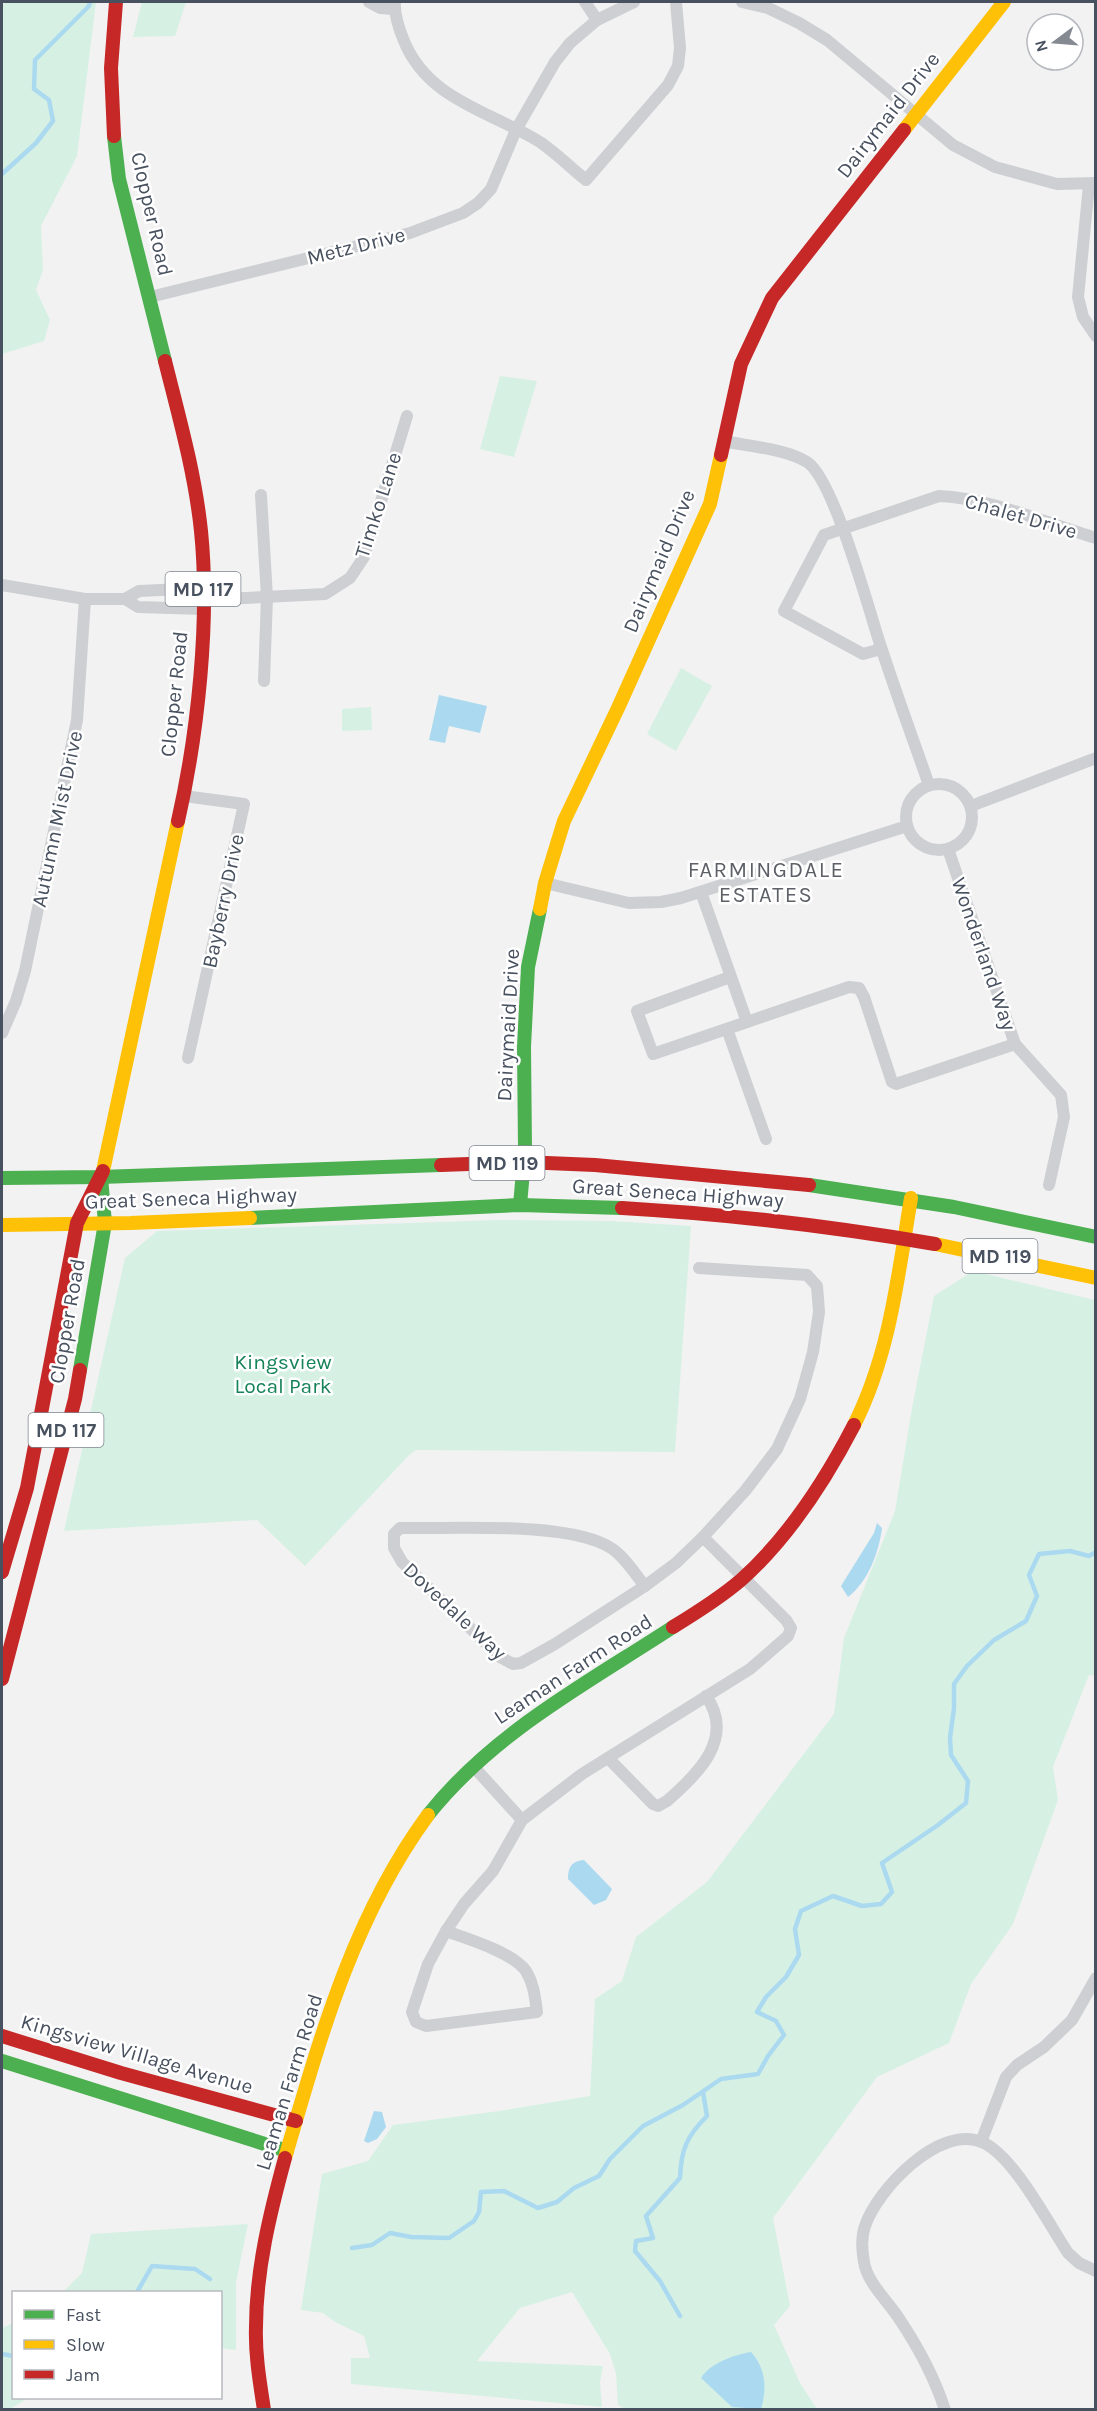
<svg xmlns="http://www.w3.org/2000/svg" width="1097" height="2411" font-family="Karla,sans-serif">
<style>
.green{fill:#d6f1e4}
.water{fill:#abd9ef}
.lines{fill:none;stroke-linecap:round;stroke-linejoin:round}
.stream{stroke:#abd9ef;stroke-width:4.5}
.street{stroke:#cdcfd2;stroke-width:12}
.fast{stroke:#4caf50;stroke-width:14}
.slow{stroke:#ffc107;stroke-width:14}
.jam{stroke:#c62828;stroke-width:14}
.labels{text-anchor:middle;stroke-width:5;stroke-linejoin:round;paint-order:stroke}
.shield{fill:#fff;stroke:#7f858f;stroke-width:1.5}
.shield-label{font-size:20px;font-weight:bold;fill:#48515f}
.street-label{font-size:21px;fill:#48515f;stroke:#fff}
.park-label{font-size:21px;fill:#168359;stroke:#fff}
.neighbourhood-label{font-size:22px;letter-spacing:1.5px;fill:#5d6066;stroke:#fff}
</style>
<rect width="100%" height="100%" fill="#f2f2f2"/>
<g class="green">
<path d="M5 2H96L77 156 41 226 43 270 36 290 50 320 44 341 2 354V5Z"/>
<path d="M142 2H186L175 36 133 37Z"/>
<path d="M500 376 537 381 514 457 480 449Z"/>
<path d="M681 668 712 686 676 751 647 734Z"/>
<path d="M371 707 372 730 342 731V709Z"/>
<path d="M499 1220 612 1221 691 1226 675 1452 416 1450 409 1455 305 1566 257 1520 64 1531 125 1258 157 1231Z"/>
<path d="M973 1271 1095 1300V1676L1089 1675 1053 1767 1058 1800 1013 1924 971 1984 949 2043 877 2077 773 2218 790 2306 774 2325 800 2383 817 2409H625L618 2405 616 2374 610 2354 572 2292 520 2308 477 2361 603 2366 600 2382 602 2407 351 2384V2358H370L364 2336 335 2322 323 2313 301 2310 322 2174 368 2161 393 2125 499 2111 590 2096 595 1999 622 1981 636 1937 707 1882 834 1714 844 1638 895 1511 912 1408 934 1296Z"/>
<path d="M248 2224 236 2282V2350L221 2348 220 2292H63L82 2273 91 2234Z"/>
<path d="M13 2323 14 2398H28L10 2409H2V2328Z"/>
</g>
<g class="water">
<path d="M439 695 487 706 480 733 449 726 445 743 429 740Z"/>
<path d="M877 1523 882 1528C879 1552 868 1582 848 1597L841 1586 874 1533Z"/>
<path d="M584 1860 612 1889 606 1900 594 1905 568 1879C568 1868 571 1861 584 1860Z"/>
<path d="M374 2111 382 2112 386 2127 377 2139 368 2143 364 2141Z"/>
<path d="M751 2352C766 2368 767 2390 761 2409L732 2407 701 2378C710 2363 734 2355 751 2352Z"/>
</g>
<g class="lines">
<g class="stream">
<path d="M2 174 36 143 53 121 49 100 34 89 35 60 89 6 90 2"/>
<path d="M352 2248 372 2245 390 2233 411 2237 449 2238 474 2221 479 2212 481 2192 504 2191 538 2208 557 2202 574 2188 599 2176 610 2159 643 2126 683 2105 721 2079 758 2074 768 2056 784 2035 776 2021 757 2012 766 1997 786 1977 799 1955 795 1929 801 1911 833 1896 862 1906 881 1904 892 1892 882 1863 938 1825 966 1803 968 1781 951 1755 950 1738 954 1708V1684L967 1666 994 1640 1026 1621 1037 1596 1029 1575 1039 1554 1070 1551 1089 1556 1096 1552"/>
<path d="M137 2292 152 2266 195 2269 210 2279"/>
<path d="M680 2316 660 2281 635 2251 636 2241 653 2238 646 2216 680 2178C681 2149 687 2136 707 2116L703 2092"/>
<path d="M2 2354 14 2356"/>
</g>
<g class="street">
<path d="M369 2 380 8 394 9"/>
<path d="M395 2C394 15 399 29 404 41 428 100 490 111 540 142 556 153 571 168 586 180L668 85 678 66 680 48 676 2"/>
<path d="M585 2 597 20"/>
<path d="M742 2 768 8 799 23 827 40 953 145 995 167 1057 184 1096 183"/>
<path d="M1089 185 1078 297 1083 317 1096 336"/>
<path d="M150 297 410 233 463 213 478 203 491 189 516 130 555 62 570 43 597 20 634 2"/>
<path d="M723 441C748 446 786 449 807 462 834 479 869 611 881 647 896 693 913 739 929 785"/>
<path d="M261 495 267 597 264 681"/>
<path d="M2 585 85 599H125L138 607 203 609"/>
<path d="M125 599 139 591 203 588"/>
<path d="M203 600 325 594 350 578 364 557 407 416"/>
<path d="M881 649 863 654 784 611 824 535 939 496C990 498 1046 523 1096 538"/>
<circle cx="939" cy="817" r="33"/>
<path d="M184 796 244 804 188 1058"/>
<path d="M971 806 1096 758"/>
<path d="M948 849 1015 1044 1061 1095 1064 1117 1049 1185"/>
<path d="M545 883 629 903 661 902 681 898 907 826"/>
<path d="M701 892 747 1022 849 987 859 988 864 997 892 1082 896 1084 1015 1044"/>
<path d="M730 977 637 1011 653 1054 747 1022"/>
<path d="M727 1029 766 1139"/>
<path d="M2 1033 16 1001 25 971 77 720 85 599"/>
<path d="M400 1528C452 1529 569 1521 611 1548 624 1556 635 1574 645 1586L555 1644 521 1663 513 1664 500 1657 402 1562 394 1548V1534Z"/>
<path d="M645 1586 676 1563 703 1537 745 1491 777 1449 800 1399 813 1352 819 1312 817 1286 807 1275 699 1268"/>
<path d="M608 1758 653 1804 658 1806 667 1801C697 1775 736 1738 706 1696"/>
<path d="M473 1766 522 1820"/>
<path d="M446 1931 464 1904 493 1871 522 1820 582 1774 750 1669 788 1636 791 1628 786 1620 703 1537"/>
<path d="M446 1931C468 1939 512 1952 526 1971 534 1984 535 1998 537 2012L426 2026 416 2022 412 2012 428 1964Z"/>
<path d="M981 2142 1006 2077 1017 2065 1044 2047 1072 2020 1096 1978"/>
<path d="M945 2410C935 2379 918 2347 900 2320 889 2302 867 2283 864 2262 862 2251 861 2237 865 2226 877 2190 939 2124 982 2142 1014 2156 1048 2223 1068 2253L1079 2263 1096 2271"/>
</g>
<g class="fast">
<path d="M114 136 119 179 165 361"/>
<path d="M2 1178 101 1177 441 1165"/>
<path d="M809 1185 954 1207 1096 1237"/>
<path d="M520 1205 525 1149 524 1047 528 967 540 909"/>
<path d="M250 1218 520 1205 622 1208"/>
<path d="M80 1370 105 1223 101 1177"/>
<path d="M428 1815C494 1732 586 1684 673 1627"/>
<path d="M2 2061 287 2151"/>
</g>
<g class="slow">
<path d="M904 130 1004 2"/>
<path d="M540 909 545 883 564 821 618 708 710 504 721 455"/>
<path d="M103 1171 178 821"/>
<path d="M2 1225 131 1223 250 1218"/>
<path d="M935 1244 1096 1278"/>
<path d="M854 1425C890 1354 898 1275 911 1198"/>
<path d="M285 2158C320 2038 353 1917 428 1815"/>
</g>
<g class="jam">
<path d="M114 136 111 68 116 2"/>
<path d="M165 361C179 417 195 473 201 531 210 620 198 733 178 821"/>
<path d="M721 455 741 364 772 298 904 130"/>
<path d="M441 1165 523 1162 595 1165 809 1185"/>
<path d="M622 1208C727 1214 831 1226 935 1244"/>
<path d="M2 1572 27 1488 77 1223 103 1171"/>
<path d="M673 1627C696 1613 720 1598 741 1580 788 1538 825 1481 854 1425"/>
<path d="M2 1679 75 1399 80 1370"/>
<path d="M2 2036 121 2073 296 2121"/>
<path d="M264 2410C260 2383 255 2355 256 2327 256 2270 270 2213 285 2158"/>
</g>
</g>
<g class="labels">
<g class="shield">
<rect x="165.5" y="572" width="75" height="34" rx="4.5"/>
<rect x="469.5" y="1146" width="75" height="34" rx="4.5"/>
<rect x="962.5" y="1239" width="75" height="34" rx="4.5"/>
<rect x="28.5" y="1413" width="75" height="34" rx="4.5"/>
</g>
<g class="shield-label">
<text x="203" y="596">MD 117</text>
<text x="507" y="1170">MD 119</text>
<text x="1000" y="1263">MD 119</text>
<text x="66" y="1437">MD 117</text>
</g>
<g class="street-label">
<text transform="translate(888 115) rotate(-52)" y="7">Dairymaid Drive</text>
<text transform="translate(152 214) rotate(77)" y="7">Clopper Road</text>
<text transform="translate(356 246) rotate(-14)" y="7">Metz Drive</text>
<text transform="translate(378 505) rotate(-72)" y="7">Timko Lane</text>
<text transform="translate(1021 516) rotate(16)" y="7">Chalet Drive</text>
<text transform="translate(659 561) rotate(-67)" y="7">Dairymaid Drive</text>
<text transform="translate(174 694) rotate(-84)" y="7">Clopper Road</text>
<text transform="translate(57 819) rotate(-78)" y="7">Autumn Mist Drive</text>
<text transform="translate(223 901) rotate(-78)" y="7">Bayberry Drive</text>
<text transform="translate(984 954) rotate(71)" y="7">Wonderland Way</text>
<text transform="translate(508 1025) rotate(-87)" y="7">Dairymaid Drive</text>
<text transform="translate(678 1193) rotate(4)" y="7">Great Seneca Highway</text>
<text transform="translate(191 1198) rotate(-2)" y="7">Great Seneca Highway</text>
<text transform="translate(67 1321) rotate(-80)" y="7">Clopper Road</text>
<text transform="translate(455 1611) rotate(43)" y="7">Dovedale Way</text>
<text transform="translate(573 1669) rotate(-33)" y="7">Leaman Farm Road</text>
<text transform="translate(137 2054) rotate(16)" y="7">Kingsview Village Avenue</text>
<text transform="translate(289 2082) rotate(-73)" y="7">Leaman Farm Road</text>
</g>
<g class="park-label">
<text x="283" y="1369">Kingsview<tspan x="283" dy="24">Local Park</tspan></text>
</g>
<g class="neighbourhood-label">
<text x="766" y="877">FARMINGDALE<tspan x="766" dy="25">ESTATES</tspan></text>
</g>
</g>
<rect width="1097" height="2411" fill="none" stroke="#48515f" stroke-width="6"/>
<rect x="12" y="2291" width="210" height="108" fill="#ffffff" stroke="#b6b9bf" stroke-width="1.5"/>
<rect x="24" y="2310" width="30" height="9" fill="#4caf50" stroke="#b6b9bf" stroke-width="1.5"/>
<text x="66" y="2321" font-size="18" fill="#48515f">Fast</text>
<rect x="24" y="2340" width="30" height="9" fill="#ffc107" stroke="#b6b9bf" stroke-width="1.5"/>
<text x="66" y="2351" font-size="18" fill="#48515f">Slow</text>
<rect x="24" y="2370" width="30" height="9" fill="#c62828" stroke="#b6b9bf" stroke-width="1.5"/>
<text x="66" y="2381" font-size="18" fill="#48515f">Jam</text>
<g transform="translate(1055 42) rotate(254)"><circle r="28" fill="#ffffff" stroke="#b6b9bf" stroke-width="1.5"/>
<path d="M0-4.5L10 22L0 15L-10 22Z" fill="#848992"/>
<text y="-9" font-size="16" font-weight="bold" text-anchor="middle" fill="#48515f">N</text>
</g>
</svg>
